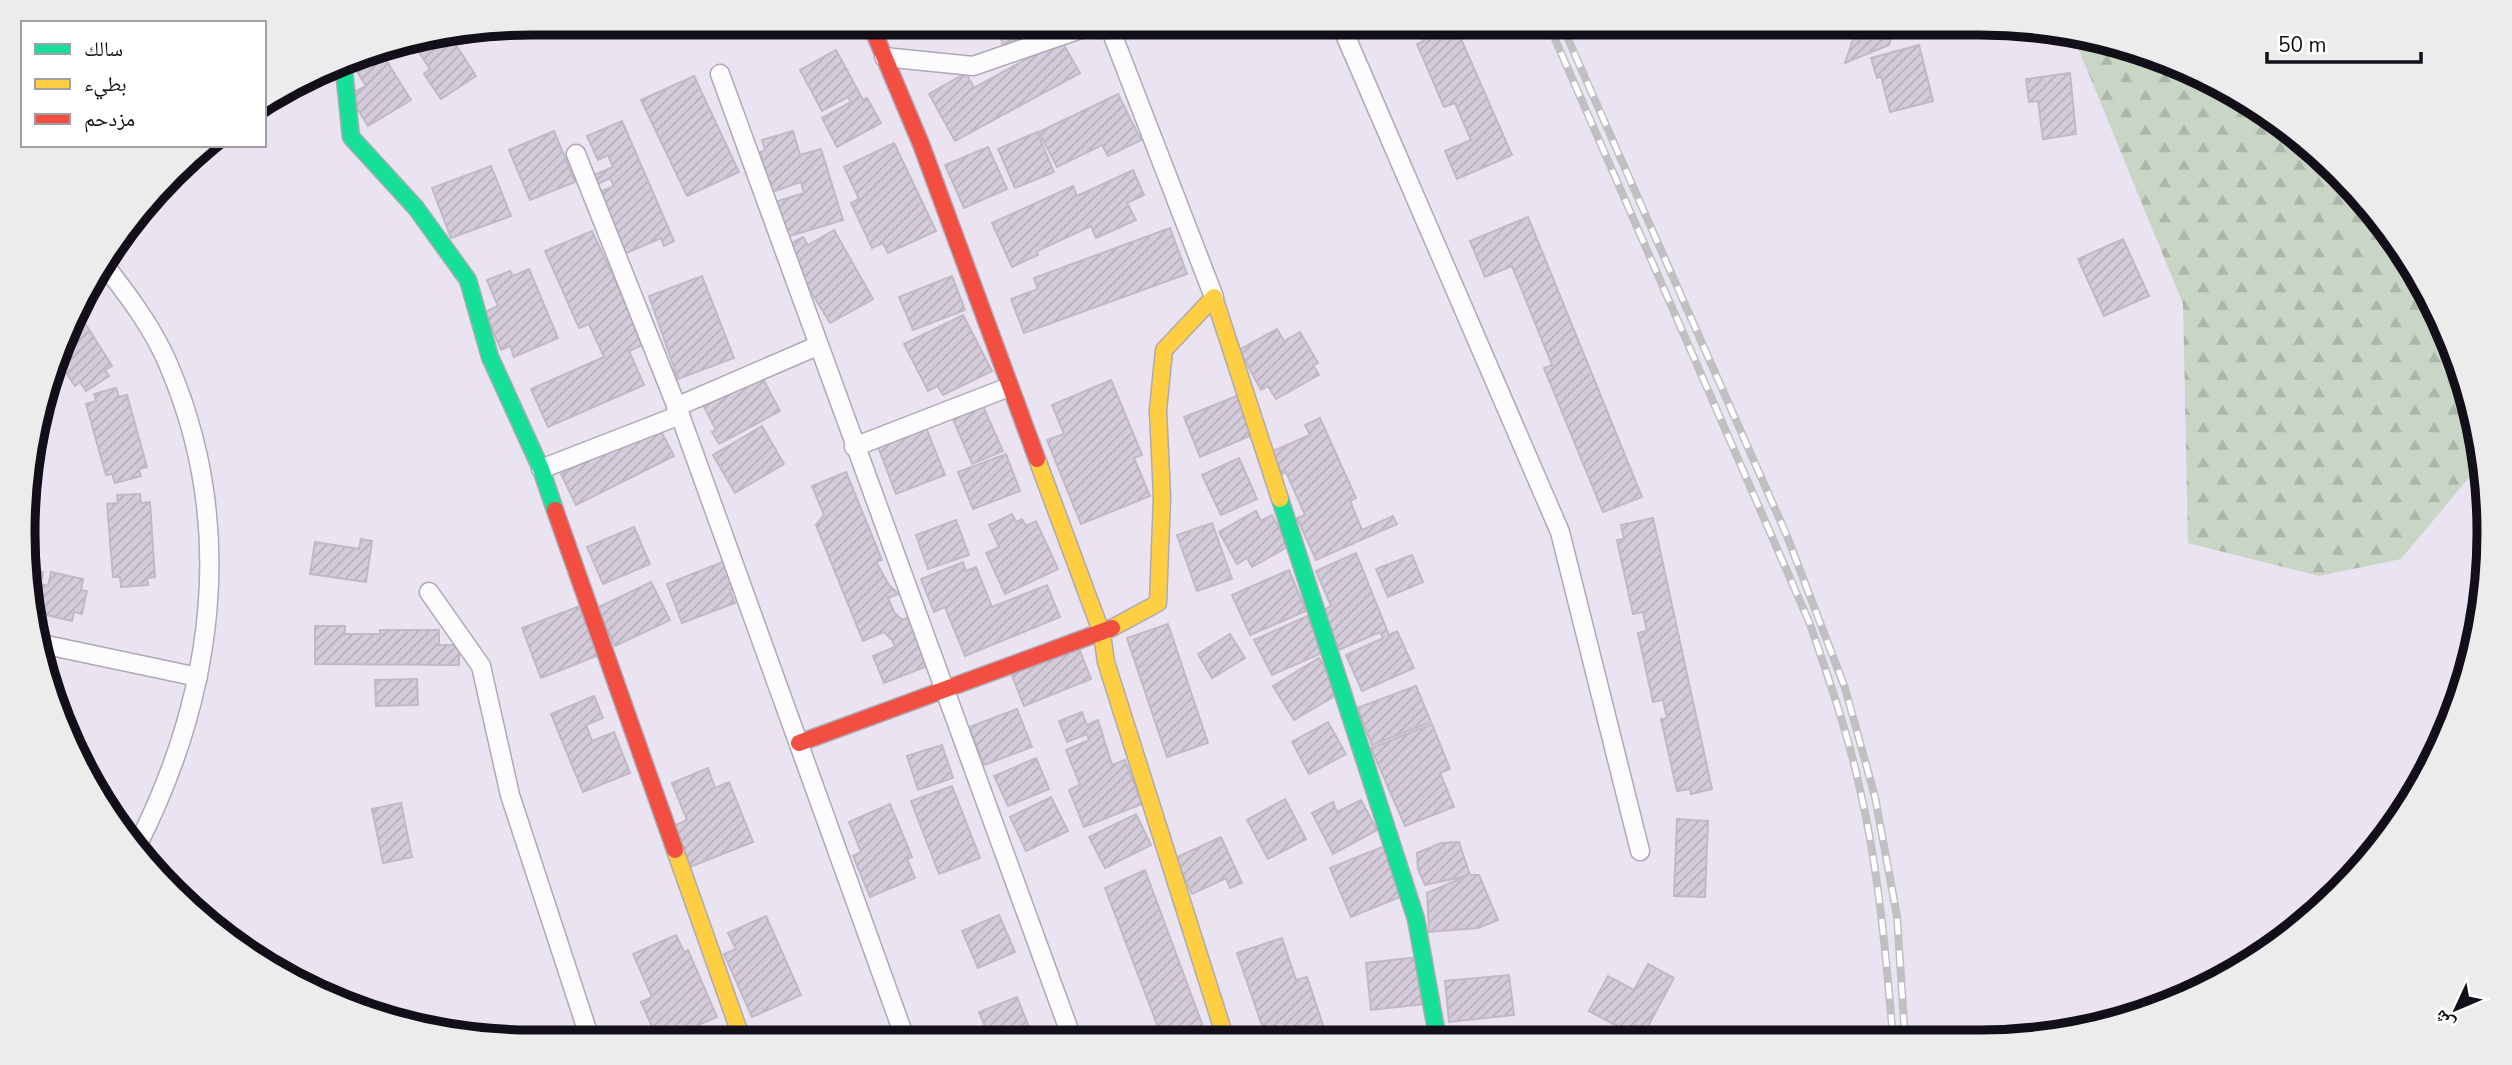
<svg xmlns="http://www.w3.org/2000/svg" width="2512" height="1065" font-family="'Nunito Sans','Noto Naskh Arabic',sans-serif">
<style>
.forest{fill:url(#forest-firs)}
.building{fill:url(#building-hatch);stroke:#c0bac5;stroke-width:2}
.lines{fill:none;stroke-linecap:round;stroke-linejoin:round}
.street-casing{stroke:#aea9b4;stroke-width:21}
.fast-casing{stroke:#aea9b4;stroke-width:19}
.slow-casing{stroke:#aea9b4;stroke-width:19}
.jam-casing{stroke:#aea9b4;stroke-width:19}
.street{stroke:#fcfbfd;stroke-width:18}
.fast{stroke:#16e098;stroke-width:16}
.slow{stroke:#ffcf43;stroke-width:16}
.jam{stroke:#f24e42;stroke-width:16}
.rail-casing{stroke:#c0bfc2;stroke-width:8}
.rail{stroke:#fff;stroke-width:5;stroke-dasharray:16;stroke-linecap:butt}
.rim{fill:none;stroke:#130f18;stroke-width:9}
</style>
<defs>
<pattern id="forest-firs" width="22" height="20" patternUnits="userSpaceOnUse" patternTransform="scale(1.75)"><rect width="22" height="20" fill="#c9d6c6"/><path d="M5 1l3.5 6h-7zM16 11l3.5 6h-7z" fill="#acb6a9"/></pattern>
<pattern id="building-hatch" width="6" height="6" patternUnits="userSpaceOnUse" patternTransform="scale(1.75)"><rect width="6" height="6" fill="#d5ccdb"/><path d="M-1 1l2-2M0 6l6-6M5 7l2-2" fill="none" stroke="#b6aebb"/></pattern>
</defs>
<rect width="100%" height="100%" fill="#eae4f2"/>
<path class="forest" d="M2074 38 2144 50 2235 91 2316 150 2384 223 2437 307 2472 401 2482 462 2401 559 2319 576 2188 543 2183 304Z"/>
<g class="building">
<path d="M794 23H817L799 32Z"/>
<path d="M986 23H1059L1003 45 997 28 990 31Z"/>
<path d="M1416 23H1454L1512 155 1457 179 1445 151 1471 140 1455 103 1444 107 1417 44 1424 41Z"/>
<path d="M1853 23H1896L1889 45 1845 63 1857 27Z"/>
<path d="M450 36 476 76 441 99 424 74 430 69 413 43Z"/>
<path d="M1061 40 1080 73 955 141 929 94 966 73 974 88Z"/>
<path d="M1919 45 1933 101 1890 112 1881 76 1877 78 1871 58Z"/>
<path d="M379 49 411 100 368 126 349 95 366 86 353 65Z"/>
<path d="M836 50 863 100 867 98 881 123 837 147 822 118 851 102 848 97 822 111 800 70Z"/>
<path d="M2070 73 2076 134 2043 139 2038 101 2029 102 2026 79Z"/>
<path d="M694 76 739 172 687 196 641 100Z"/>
<path d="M1118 94 1141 140 1108 156 1102 145 1057 167 1039 132Z"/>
<path d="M622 121 674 241 664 246 661 238 624 254 597 193 614 186 610 178 598 184 594 175 613 167 608 155 598 160 587 136Z"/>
<path d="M554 131 575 182 530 200 509 150Z"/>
<path d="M793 131 800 155 821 149 843 220 783 238 772 203 804 193 801 182 772 192 760 152 765 150 762 140Z"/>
<path d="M1037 132 1054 172 1015 188 998 149Z"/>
<path d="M894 143 936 231 888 253 883 243 872 248 851 203 859 199 844 167Z"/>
<path d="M988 147 1007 189 964 208 945 165Z"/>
<path d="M491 166 511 216 451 238 432 188Z"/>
<path d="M1133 170 1144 195 1127 203 1136 220 1096 238 1091 226 1037 251 1038 255 1012 267 992 223 1073 186 1077 196Z"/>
<path d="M1528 217 1642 497 1603 512 1544 368 1552 365 1512 266 1485 277 1470 241Z"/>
<path d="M1170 228 1187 274 1024 333 1011 299 1038 289 1034 278Z"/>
<path d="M834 230 873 299 830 323 784 247 803 237 808 245Z"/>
<path d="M592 231 645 344 629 351 644 385 548 427 531 389 604 357 589 324 579 328 545 251Z"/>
<path d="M2123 239 2149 296 2104 316 2078 259Z"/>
<path d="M529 269 558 338 514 357 510 346 501 350 485 312 498 306 487 280 510 271 513 276Z"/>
<path d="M702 276 734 358 678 379 649 296Z"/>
<path d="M952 276 965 310 913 330 899 297Z"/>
<path d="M78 312 112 366 105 370 109 376 86 391 80 382 75 386 59 362Z"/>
<path d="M963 315 992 371 943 395 938 386 928 391 904 344Z"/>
<path d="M1277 329 1284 341 1300 332 1318 363 1313 365 1319 375 1276 399 1268 386 1261 390 1239 350Z"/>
<path d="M761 375 780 411 719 444 712 432 716 430 703 405Z"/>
<path d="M1111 380 1142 455 1134 458 1150 496 1081 524 1047 440 1064 434 1052 405Z"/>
<path d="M116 388 119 397 127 395 147 467 139 469 141 476 115 483 112 474 106 475 86 404 96 401 94 394Z"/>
<path d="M1242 394 1250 436 1200 457 1184 417Z"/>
<path d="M983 406 1003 451 972 464 953 419Z"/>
<path d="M1320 418 1356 498 1350 501 1362 530 1393 516 1397 524 1316 560 1297 518 1305 515 1286 472 1282 474 1271 452 1310 435 1305 425Z"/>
<path d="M658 425 674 456 576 505 561 474Z"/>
<path d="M925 425 945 475 896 494 877 444Z"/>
<path d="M762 426 784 464 735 493 713 455Z"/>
<path d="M1006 454 1020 491 973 509 958 472Z"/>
<path d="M1239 458 1257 499 1221 515 1202 475Z"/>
<path d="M846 472 882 560 876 562 889 585 898 594 888 598 894 612 902 620 907 618 918 629 931 660 925 667 884 683 873 656 895 647 892 640 884 632 863 641 816 525 824 515 812 486Z"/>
<path d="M140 494 141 503 150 502 155 577 147 578 148 585 121 587 120 577H113L107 504 118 503 117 495Z"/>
<path d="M1256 511 1261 521 1272 515 1289 546 1252 567 1247 558 1237 564 1219 532Z"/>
<path d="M1012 514 1016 522 1022 519 1026 526 1036 521 1058 569 1005 594 986 553 999 547 989 525Z"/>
<path d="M1653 518 1712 789 1691 794 1690 789 1677 791 1661 719 1667 718 1663 700 1653 702 1638 633 1647 631 1643 612 1633 614 1617 540 1624 539 1621 525Z"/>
<path d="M956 520 969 555 928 569 916 535Z"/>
<path d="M1212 523 1232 579 1197 591 1177 535Z"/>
<path d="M634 527 650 564 603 584 587 547Z"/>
<path d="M361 539 372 541 366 582 310 574 315 542 359 549Z"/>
<path d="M1356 553 1389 635 1397 631 1414 668 1362 691 1346 655 1383 638 1380 632 1339 650 1322 611 1331 606 1316 571Z"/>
<path d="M1412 555 1423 582 1388 597 1376 569Z"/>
<path d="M730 559 741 585 730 590 735 603 682 623 667 584Z"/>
<path d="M963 562 966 571 976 567 992 607 1047 585 1060 617 965 656 945 607 934 612 921 579Z"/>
<path d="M28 569 43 572 41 584 48 586 51 572 83 579 81 590 87 591 82 614 74 612 72 621 42 614 43 611 35 609 34 614 30 613Z"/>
<path d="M1289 570 1306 611 1250 635 1232 595Z"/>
<path d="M651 582 670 620 615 646 597 608Z"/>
<path d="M580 606 599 655 541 678 522 628Z"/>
<path d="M1307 616 1324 652 1272 675 1254 640Z"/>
<path d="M1168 624 1208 743 1167 757 1127 638Z"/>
<path d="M315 626H345V634H380V630H439V645H459V665L315 664Z"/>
<path d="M1230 634 1245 658 1212 678 1198 654Z"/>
<path d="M1078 646 1091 679 1024 706 1009 668Z"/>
<path d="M1319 658 1340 693 1294 720 1273 686Z"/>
<path d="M417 679 418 705 376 706 375 680Z"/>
<path d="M1416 686 1431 722 1372 745 1357 708Z"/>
<path d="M594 696 603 718 586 725 592 741 614 732 630 773 583 792 551 714Z"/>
<path d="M1017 709 1032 747 984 765 969 727Z"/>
<path d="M1082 712 1087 725 1098 720 1112 765 1125 760 1142 804 1084 827 1069 790 1080 785 1066 750 1089 740 1087 734 1067 742 1059 721Z"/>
<path d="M1328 722 1346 754 1309 774 1292 742Z"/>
<path d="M1432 724 1450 769 1440 773 1454 807 1405 826 1371 748Z"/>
<path d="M942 745 953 778 918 790 907 756Z"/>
<path d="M1036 758 1049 789 1008 806 994 776Z"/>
<path d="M78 759 94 767 89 776 97 780 92 789Z"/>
<path d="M708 768 715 788 729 782 753 842 690 867 674 826 687 820 672 783Z"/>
<path d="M952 786 980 858 939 874 911 801Z"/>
<path d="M1051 797 1068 831 1026 851 1010 817Z"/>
<path d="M1285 799 1306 839 1268 859 1247 820Z"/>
<path d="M1361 800 1377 830 1333 854 1312 813 1333 802 1337 812Z"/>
<path d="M401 803 412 857 383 863 372 809Z"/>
<path d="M890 804 912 857 907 859 915 878 870 897 853 856 861 852 849 822Z"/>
<path d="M1136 814 1151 845 1105 868 1089 837Z"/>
<path d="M1677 819 1708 821 1705 897 1674 896Z"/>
<path d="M1221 837 1242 883 1230 888 1226 878 1192 894 1175 858Z"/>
<path d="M1459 842 1470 875H1479L1498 920 1478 928 1429 932 1427 893 1467 876 1425 885 1418 869 1417 853 1441 843Z"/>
<path d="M1387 845 1407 894 1351 917 1330 868Z"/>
<path d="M1145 870 1208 1040H1163L1105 888Z"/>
<path d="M999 915 1015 952 978 968 962 931Z"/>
<path d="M766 916 801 995 752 1017 724 954 736 949 728 933Z"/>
<path d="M676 935 684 952 688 950 717 1017 659 1042 641 1002 652 997 633 954Z"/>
<path d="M1282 938 1296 980 1307 977 1328 1040H1267L1237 953Z"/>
<path d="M1418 957 1424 1004 1371 1010 1366 963Z"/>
<path d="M1648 964 1674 978 1641 1039 1589 1011 1608 976 1634 990Z"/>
<path d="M1509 975 1514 1015 1449 1022 1445 981Z"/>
<path d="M1017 997 1033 1037 1023 1041H991L979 1012Z"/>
</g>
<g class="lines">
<g class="street-casing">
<g id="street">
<path d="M1108 23 1214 297"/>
<path d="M1340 23 1560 532 1640 851"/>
<path d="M884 57 973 66 1098 23"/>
<path d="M720 74 1073 1041"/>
<path d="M576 154 680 415 906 1041"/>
<path d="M103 263C127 294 154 329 169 366 237 526 214 693 138 844"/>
<path d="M676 407 817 346"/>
<path d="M854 447 1009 387"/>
<path d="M541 469 680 415"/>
<path d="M429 592 481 666 510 795 591 1042"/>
<path d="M37 643 198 677"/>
</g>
</g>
<g class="fast-casing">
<g id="fast">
<path d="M343 61 351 137 416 208 468 280 490 357 541 469 555 510"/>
<path d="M1280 499 1416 919 1438 1040"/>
</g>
</g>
<g class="slow-casing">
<g id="slow">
<path d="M1037 459 1102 634 1106 662 1226 1040"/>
<path d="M1112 628 1158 603 1162 497 1158 410 1164 350 1214 297 1280 499"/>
<path d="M675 850 743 1042"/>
</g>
</g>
<g class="jam-casing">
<g id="jam">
<path d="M870 23 921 144 1037 459"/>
<path d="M555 510 675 850"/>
<path d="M799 743 1112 628"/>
</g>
</g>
<use href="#street" class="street"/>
<use href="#fast" class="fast"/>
<use href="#slow" class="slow"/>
<use href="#jam" class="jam"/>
<g class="rail-casing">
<g id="rail">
<path d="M1548 23 1810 624C1829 680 1849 736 1861 794 1879 874 1886 956 1893 1038"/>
<path d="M1561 23 1787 536 1845 688 1875 797 1897 916 1905 1038"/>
</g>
</g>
<use href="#rail" class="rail"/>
</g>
<path d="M0 0H2512V1065H0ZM532 35H1980A497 497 0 0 1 2477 532V533A497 497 0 0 1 1980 1030H532A497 497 0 0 1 35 533V532A497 497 0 0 1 532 35Z" fill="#ececed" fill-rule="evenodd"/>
<path class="rim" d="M532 35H1980A497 497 0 0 1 2477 532V533A497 497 0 0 1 1980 1030H532A497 497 0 0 1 35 533V532A497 497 0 0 1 532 35Z"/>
<rect x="21" y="21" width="245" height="126" fill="#ffffff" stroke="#a19fa3" stroke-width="2"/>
<rect x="35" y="44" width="35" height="10" fill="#16e098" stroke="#a19fa3" stroke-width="2"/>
<text x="84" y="56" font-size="21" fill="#130f18">سالك</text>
<rect x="35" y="79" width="35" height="10" fill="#ffcf43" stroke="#a19fa3" stroke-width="2"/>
<text x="84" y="91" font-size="21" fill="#130f18">بطيء</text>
<rect x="35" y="114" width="35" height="10" fill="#f24e42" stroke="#a19fa3" stroke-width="2"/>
<text x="84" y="126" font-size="21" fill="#130f18">مزدحم</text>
<g transform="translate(2456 1009) rotate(226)" stroke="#ffffff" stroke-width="5" paint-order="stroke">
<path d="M0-5L12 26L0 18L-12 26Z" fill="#130f18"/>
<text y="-10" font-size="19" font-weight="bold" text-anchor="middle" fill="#130f18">ش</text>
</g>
<path d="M2267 52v10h154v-10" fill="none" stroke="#130f18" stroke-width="3.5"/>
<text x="2278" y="52" font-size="21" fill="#130f18" stroke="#ffffff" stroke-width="5" paint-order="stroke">50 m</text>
</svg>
